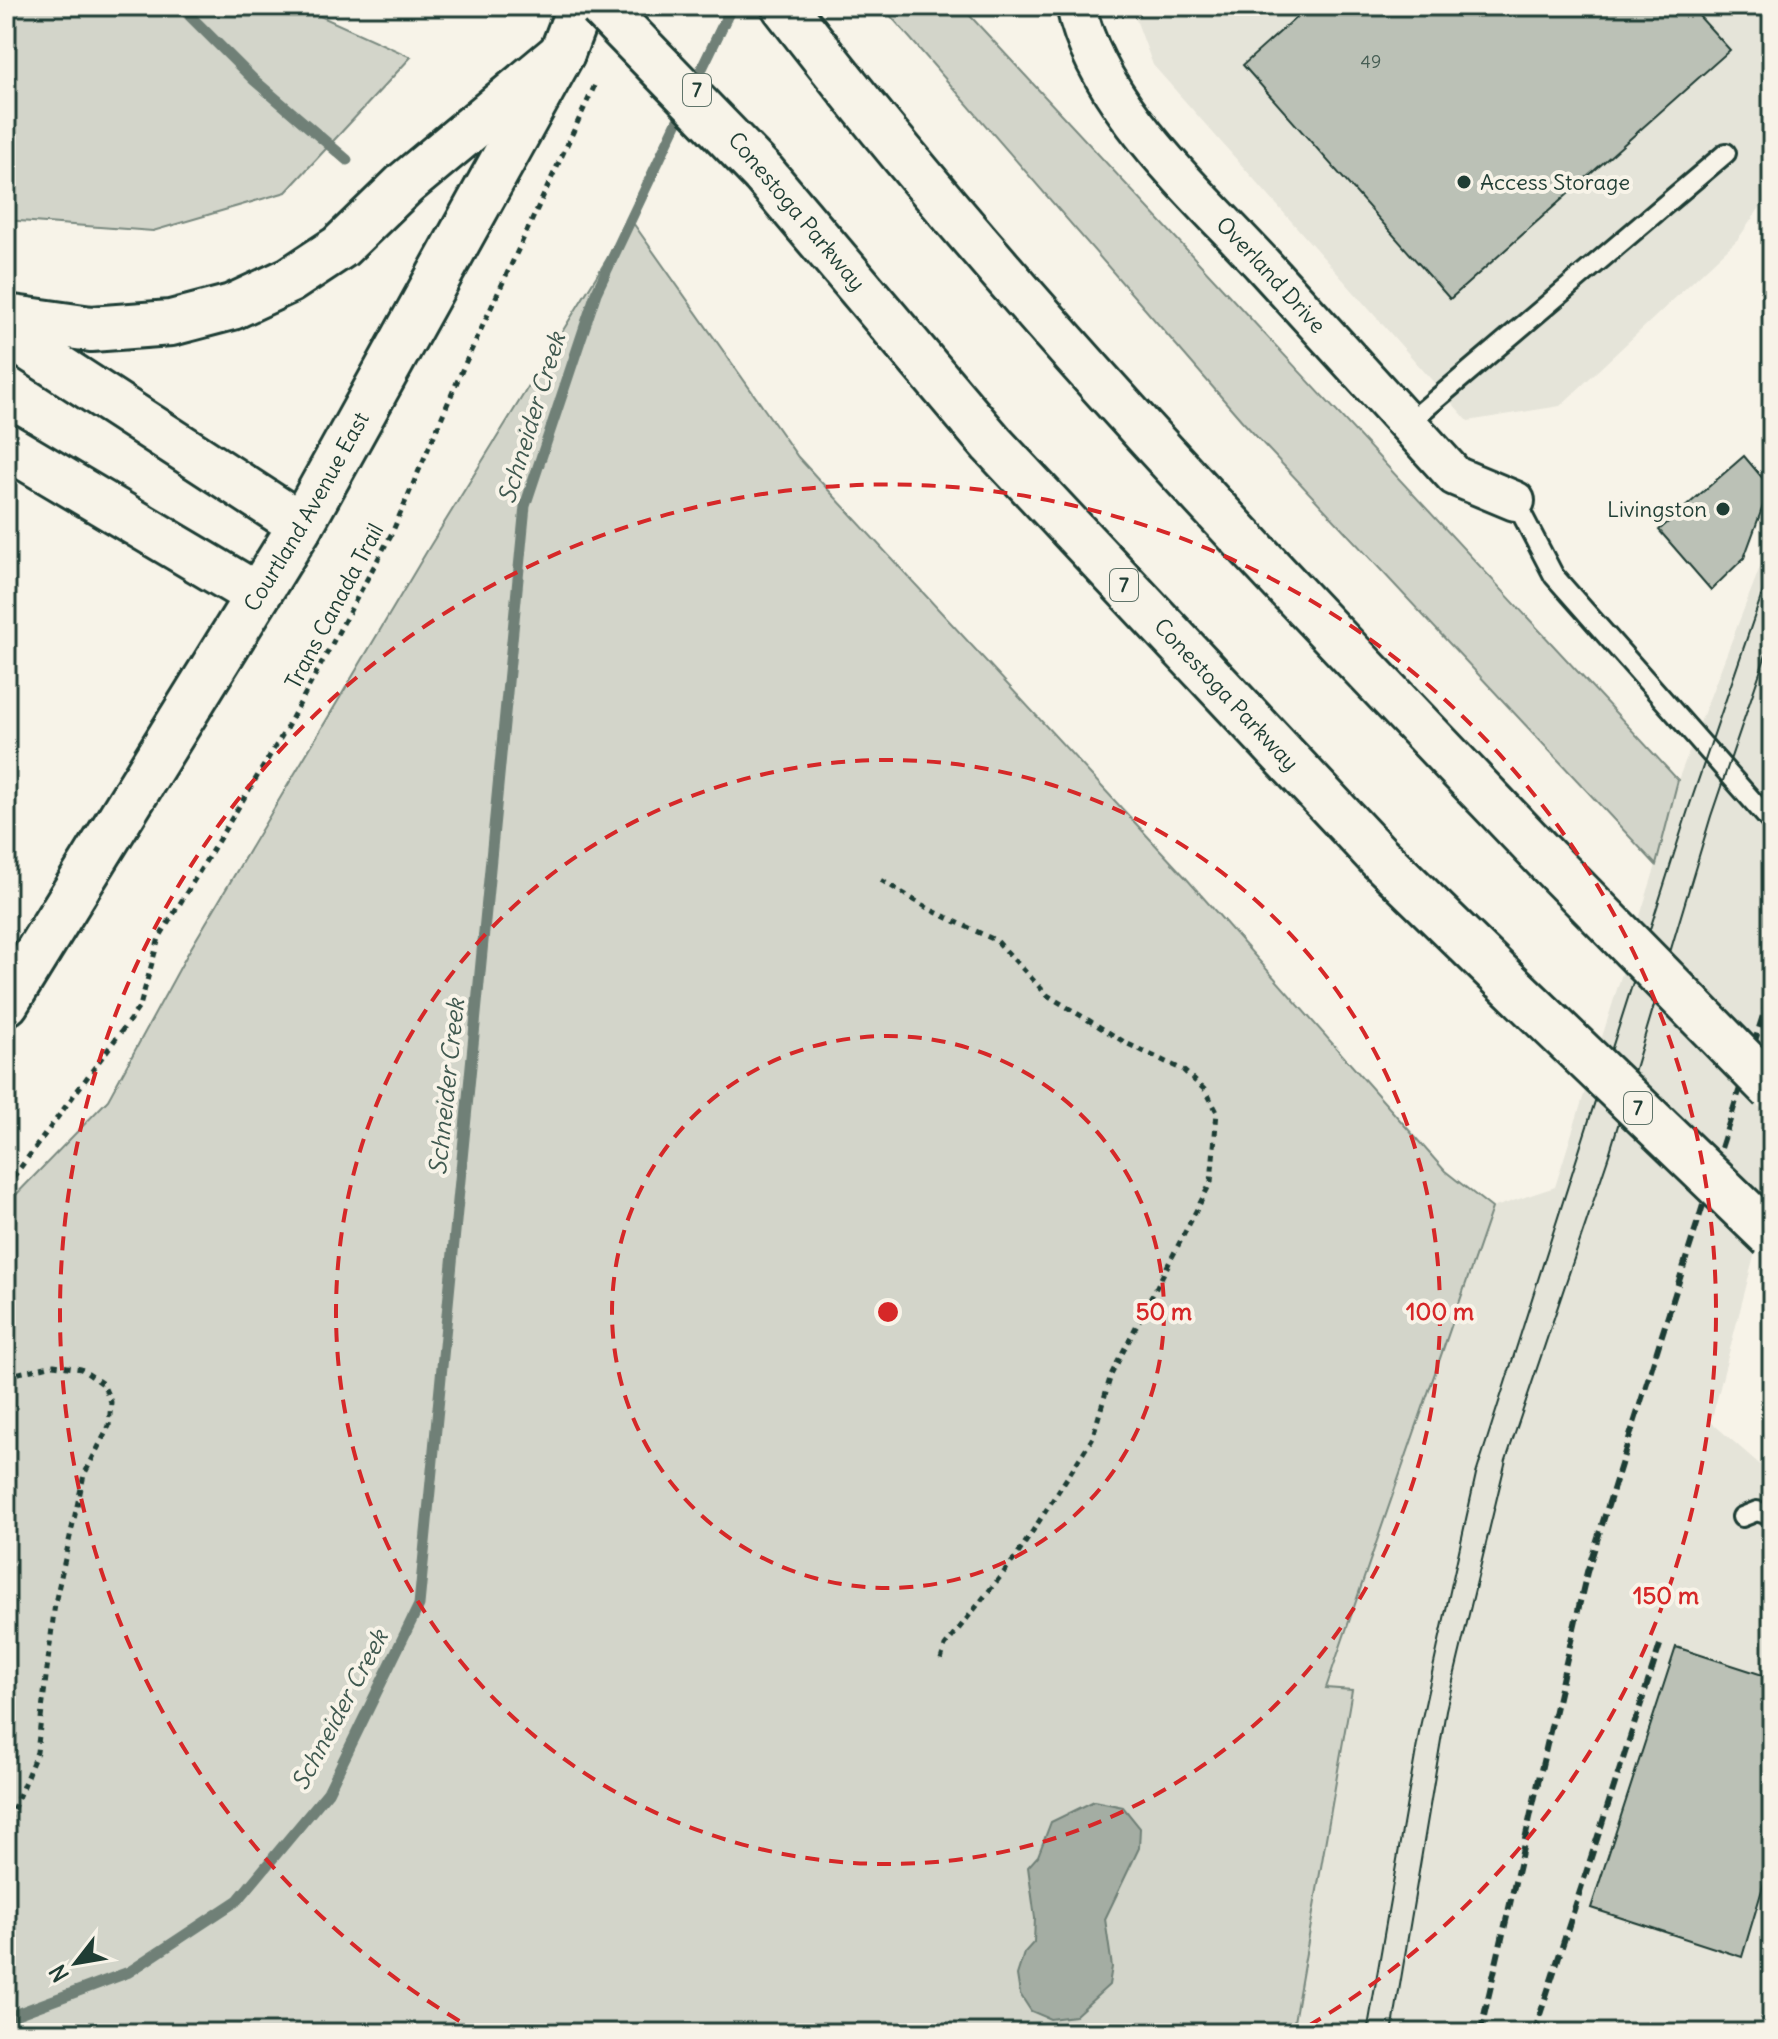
<svg xmlns="http://www.w3.org/2000/svg" width="1778" height="2039" font-family="Delius,sans-serif">
<style>
.built{fill:#e5e4d9}
.green{fill:#d3d5ca;stroke:#79897f;stroke-width:2}
.water{fill:#a4ada3;stroke:#6f8077;stroke-width:2}
.lines{fill:none;stroke-linecap:round;stroke-linejoin:round}
.stream{stroke:#6f8077;stroke-width:11}
.building{fill:#bbc1b6;stroke:#1f3d34;stroke-width:2}
.service-casing{stroke:#1f3d34;stroke-width:24}
.minor-casing{stroke:#1f3d34;stroke-width:44}
.secondary-casing{stroke:#1f3d34;stroke-width:50}
.motorway-casing{stroke:#1f3d34;stroke-width:50}
.path{stroke:#1f3d34;stroke-width:5;stroke-dasharray:6 6;stroke-linecap:butt}
.service{stroke:#f7f3e8;stroke-width:18}
.minor{stroke:#f7f3e8;stroke-width:38}
.secondary{stroke:#f7f3e8;stroke-width:44}
.motorway{stroke:#f7f3e8;stroke-width:44}
.tram{stroke:#1f3d34;stroke-width:2}
.rail{stroke:#1f3d34;stroke-width:6;stroke-dasharray:12 6;stroke-linecap:butt}
.motorway-bridge-casing{stroke:#1f3d34;stroke-width:50;stroke-linecap:butt}
.motorway-bridge{stroke:#f7f3e8;stroke-width:44}
.ring{fill:none;stroke:#d62828;stroke-width:4;stroke-dasharray:14 10}
.poi-dot{fill:#1f3d34;stroke:#f7f3e8;stroke-width:3}
.labels{text-anchor:middle;stroke-width:8;stroke-linejoin:round;paint-order:stroke}
.number-label{font-size:18px;fill:#465e54}
.shield{fill:#f7f3e8;stroke:#60746a;stroke-width:2}
.shield-label{font-size:20px;font-weight:bold;fill:#1f3d34}
.poi-label{font-size:22px;fill:#1f3d34;stroke:#f7f3e8;text-anchor:start}
.street-label{font-size:22px;fill:#1f3d34;stroke:#f7f3e8}
.water-label{font-size:24px;font-style:italic;fill:#405950;stroke:#f7f3e8}
.centre{fill:#d62828;stroke:#f7f3e8;stroke-width:4}
.ring-label{font-size:24px;text-anchor:middle;font-weight:bold;fill:#d62828;stroke:#f7f3e8;stroke-width:8;stroke-linejoin:round;paint-order:stroke}
</style>
<rect width="100%" height="100%" fill="#f7f3e8"/>
<filter id="ink" filterUnits="userSpaceOnUse"><feTurbulence type="fractalNoise" baseFrequency=".0125" numOctaves="2"/><feDisplacementMap in="SourceGraphic" scale="16" xChannelSelector="R" yChannelSelector="G"/><feConvolveMatrix kernelMatrix="1 2 1 2 8 2 1 2 1" color-interpolation-filters="sRGB"/></filter>
<g filter="url(#ink)">
<g class="built">
<path d="M1131 6H1772V190L1738 239 1560 406 1468 421 1153 65Z"/>
<path d="M1772 536V1187L1711 1422 1772 1475V2033H1208L1492 1208 1555 1187 1656 865 1678 780Z"/>
</g>
<g class="green">
<path d="M6 6H298L411 57 286 192 153 231 6 220Z"/>
<path d="M882 6H961L1678 780 1656 865 1243 422Z"/>
<path d="M631 220 798 457 1186 878 1445 1171 1492 1208 1326 1688 1352 1690 1292 2033H6V1205L108 1100 188 953 430 546Z"/>
</g>
<path class="water" d="M1094 1801 1123 1807 1140 1828 1139 1848 1105 1919 1112 1967 1109 1985 1075 2016 1050 2019 1031 2011 1020 1994 1017 1975 1024 1953 1034 1942 1035 1918 1028 1867 1038 1856 1051 1822Z"/>
<g class="lines">
<g class="stream">
<path d="M180 6 254 80 347 160"/>
<path d="M692 89 732 6"/>
<path d="M6 2018 129 1972 238 1900 328 1792 419 1605 525 506 596 293 685 105"/>
</g>
</g>
<g class="building">
<path d="M1309 6H1690L1730 50 1450 299 1243 65Z"/>
<path d="M1744 456 1770 487 1744 558 1711 590 1659 530Z"/>
<path d="M1676 1647 1772 1678V1856L1742 1957 1591 1908Z"/>
</g>
<g class="lines">
<g class="service-casing">
<g id="service">
<path d="M1407 424 1726 153"/>
<path d="M1515 501 1554 576 1772 823"/>
<path d="M1742 1517 1757 1511 1772 1516"/>
</g>
</g>
<g class="minor-casing">
<g id="minor">
<path id="s1" d="M1076 6C1097 105 1196 192 1263 265 1327 335 1391 406 1455 476L1515 501"/>
</g>
</g>
<g class="secondary-casing">
<g id="secondary">
<path id="s2" d="M6 1003 301 525 562 53 580 6"/>
</g>
</g>
<g class="motorway-casing">
<g id="motorway">
<path d="M784 6C1018 310 1286 586 1550 863"/>
<path id="s3" d="M763 173 992 444 1379 857 1504 979"/>
<path d="M6 317 91 329 171 323 232 307 290 280 340 247 406 183 562 53"/>
<path d="M6 333 301 525"/>
<path d="M6 446 255 594"/>
</g>
</g>
<g class="path">
<path d="M881 880 931 910 997 941 1047 995 1126 1043 1183 1070 1206 1091 1217 1112 1211 1182 1111 1375 1092 1439 1016 1557 945 1646 940 1663"/>
<path d="M6 1187 140 1006 159 938 286 729 392 533 463 368 595 85"/>
<path d="M6 1376 54 1365 81 1369 103 1384 111 1402 109 1426 84 1475 55 1603 37 1752 6 1827"/>
</g>
<use href="#service" class="service"/>
<use href="#minor" class="minor"/>
<use href="#secondary" class="secondary"/>
<use href="#motorway" class="motorway"/>
<g class="tram">
<path d="M1367 2033 1420 1727 1476 1474 1688 810 1772 565"/>
<path d="M1392 2033 1446 1710 1506 1460 1609 1155 1711 816 1772 637"/>
</g>
<g class="rail">
<path d="M1480 2033 1587 1572 1772 987"/>
<path d="M1534 2033 1660 1645"/>
</g>
<g class="motorway-bridge-casing">
<g id="motorway-bridge">
<path d="M601 6 763 173"/>
<path d="M1550 863 1772 1089"/>
<path d="M1504 979 1772 1237"/>
</g>
</g>
<use href="#motorway-bridge" class="motorway-bridge"/>
</g>
</g>
<g class="ring">
<circle cx="888" cy="1312" r="276"/>
<circle cx="888" cy="1312" r="552"/>
<path d="M480 2033A828 828 0 1 1 1296 2033"/>
</g>
<g class="poi-dot">
<circle cx="1464" cy="182" r="8"/>
<circle cx="1723" cy="509" r="8"/>
</g>
<g class="labels">
<g class="number-label">
<text x="1371" y="68">49</text>
</g>
<g class="shield">
<rect x="683" y="74" width="28" height="32" rx="6"/>
<rect x="1110" y="569" width="28" height="32" rx="6"/>
<rect x="1624" y="1092" width="28" height="32" rx="6"/>
</g>
<g class="shield-label">
<text x="697" y="97">7</text>
<text x="1124" y="592">7</text>
<text x="1638" y="1115">7</text>
</g>
<g class="poi-label">
<text x="1480" y="190">Access Storage</text>
<text x="1707" y="517" text-anchor="end">Livingston</text>
</g>
<g class="street-label">
<text transform="translate(797 211) rotate(50)" y="8">Conestoga Parkway</text>
<text dy="8" stroke="none"><textPath href="#s1" startOffset="336">Overland Drive</textPath></text>
<text dy="8" stroke="none"><textPath href="#s2" startOffset="576">Courtland Avenue East</textPath></text>
<text transform="translate(334 606) rotate(-62)" y="8">Trans Canada Trail</text>
<text dy="8" stroke="none"><textPath href="#s3" startOffset="698">Conestoga Parkway</textPath></text>
</g>
<g class="water-label">
<text transform="translate(532 418) rotate(-73)" y="8">Schneider Creek</text>
<text transform="translate(447 1087) rotate(-84)" y="8">Schneider Creek</text>
<text transform="translate(340 1710) rotate(-62)" y="8">Schneider Creek</text>
</g>
</g>
<circle cx="888" cy="1312" r="12" class="centre"/>
<g class="ring-label">
<text x="1164" y="1320">50 m</text>
<text x="1440" y="1320">100 m</text>
<text x="1666" y="1604">150 m</text>
</g>
<rect width="1778" height="2039" fill="none" stroke="#f7f3e8" stroke-width="32"/>
<rect x="16" y="16" width="1746" height="2007" fill="none" stroke="#1f3d34" stroke-width="3" filter="url(#ink)"/>
<g transform="translate(76 1963) rotate(239)" stroke="#f7f3e8" stroke-width="6" paint-order="stroke">
<path d="M0-6L14 30L0 20L-14 30Z" fill="#1f3d34"/>
<text y="-12" font-size="22" font-weight="bold" text-anchor="middle" fill="#1f3d34">N</text>
</g>
</svg>
